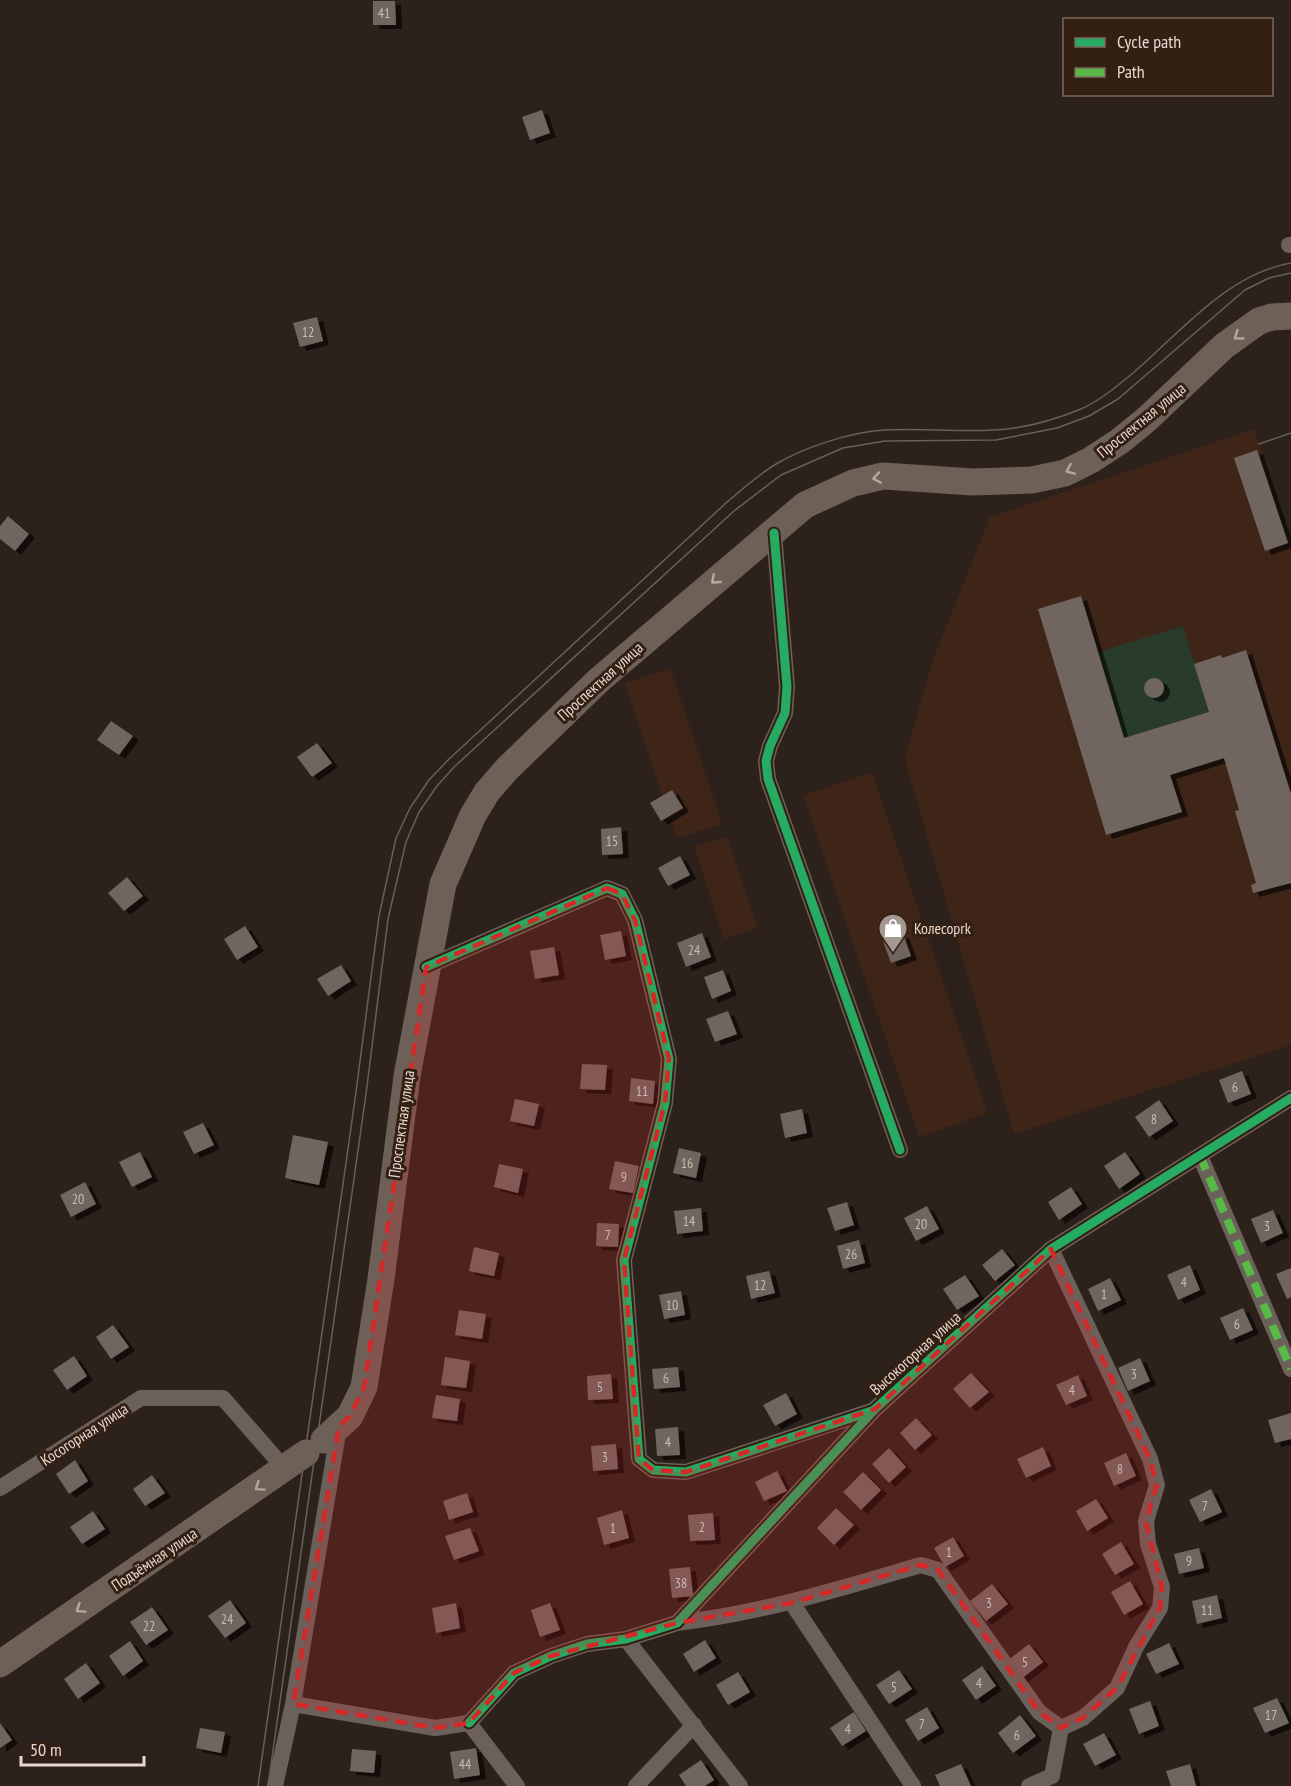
<svg xmlns="http://www.w3.org/2000/svg" width="1291" height="1786" font-family="'PT Sans Narrow',sans-serif">
<style>
.built{fill:#3f2518}
.green{fill:#293b2b}
.building{fill:#6f655f;filter:url(#shadow)}
.lines{fill:none;stroke-linecap:round;stroke-linejoin:round}
.minor{stroke:#6b605a;stroke-width:16}
.primary{stroke:#6d6057;stroke-width:27}
.tram{stroke:#69605b;stroke-width:1.5}
.quiet{stroke:#58b947;stroke-width:8;stroke-dasharray:15 8;stroke-linecap:butt}
.cycleway-casing{stroke:#341f13;stroke-width:13}
.cycleway{stroke:#26ab63;stroke-width:9}
.oneway{stroke:#b6a8a0}
.marked{fill:#d62828;fill-opacity:0.2;stroke:#d62828;stroke-width:4.5;stroke-dasharray:12 8;stroke-linejoin:round}
.labels{text-anchor:middle;stroke-width:6;stroke-linejoin:round;paint-order:stroke}
.number-label{font-size:14px;fill:#c8bbb4}
.street-label{font-size:16px;fill:#e6d8d0;stroke:#341f13}
.poi-label{font-size:16px;fill:#e6d8d0;stroke:#341f13;text-anchor:start}
</style>
<defs>
<filter id="shadow"><feDropShadow dx="6" dy="4" stdDeviation="0" flood-color="#0009"/></filter>
</defs>
<rect width="100%" height="100%" fill="#2c211b"/>
<g class="built">
<path d="M1254 429 1291 543V1045L1014 1134 906 764V754L932 662 990 517Z"/>
<path d="M670 668 722 824 677 838 625 683Z"/>
<path d="M872 772 987 1113 919 1137 803 795Z"/>
<path d="M727 836 757 928 724 939 694 847Z"/>
</g>
<path class="green" d="M1183 626 1209 712 1124 738 1098 652Z"/>
<g class="building">
<path d="M373 1H395L396 25H373Z"/>
<path d="M542 110 550 133 530 140 522 117Z"/>
<path d="M317 317 323 341 300 347 293 323Z"/>
<path d="M1257 450 1288 543 1265 551 1234 458Z"/>
<path d="M8 516 29 534 15 551 0 539V526Z"/>
<path d="M1081 596 1124 738 1209 712 1194 664 1221 655 1222 658 1246 650 1291 794V883L1253 893 1251 885 1256 883 1235 811 1239 810 1224 758 1170 775 1182 812 1106 835 1038 609Z"/>
<circle cx="1154" cy="688" r="10"/>
<path d="M111 721 133 736 119 755 97 740Z"/>
<path d="M317 743 332 763 312 777 297 757Z"/>
<path d="M672 790 683 808 661 821 650 803Z"/>
<path d="M621 827 623 854 602 855 601 829Z"/>
<path d="M680 856 690 875 668 886 658 868Z"/>
<path d="M127 877 143 896 124 911 108 893Z"/>
<path d="M245 926 258 947 237 960 224 939Z"/>
<path d="M621 931 626 956 605 960 600 935Z"/>
<path d="M702 933 711 957 686 967 677 943Z"/>
<path d="M903 934 911 956 891 963 883 941Z"/>
<path d="M554 947 559 975 535 979 530 951Z"/>
<path d="M341 965 351 981 328 996 317 979Z"/>
<path d="M723 970 731 991 712 999 704 977Z"/>
<path d="M728 1011 737 1034 715 1042 706 1019Z"/>
<path d="M582 1064 607 1065 605 1090 580 1089Z"/>
<path d="M1242 1071 1251 1094 1228 1103 1219 1080Z"/>
<path d="M631 1078 655 1081 653 1104 629 1101Z"/>
<path d="M515 1099 539 1104 534 1126 510 1121Z"/>
<path d="M1159 1100 1173 1121 1149 1137 1135 1117Z"/>
<path d="M802 1109 807 1133 785 1138 780 1114Z"/>
<path d="M203 1123 214 1145 194 1154 183 1132Z"/>
<path d="M293 1135 328 1142 319 1185 285 1178Z"/>
<path d="M679 1148 701 1153 696 1178 673 1173Z"/>
<path d="M140 1152 152 1177 132 1187 119 1162Z"/>
<path d="M1125 1152 1140 1174 1119 1189 1104 1166Z"/>
<path d="M615 1161 639 1166 633 1193 609 1189Z"/>
<path d="M499 1164 523 1169 518 1193 494 1187Z"/>
<path d="M85 1182 96 1204 71 1217 60 1195Z"/>
<path d="M1071 1187 1082 1204 1059 1220 1048 1202Z"/>
<path d="M847 1202 854 1225 835 1231 827 1208Z"/>
<path d="M927 1206 939 1229 916 1241 904 1218Z"/>
<path d="M701 1208 703 1231 677 1234 674 1211Z"/>
<path d="M1273 1210 1283 1233 1261 1243 1251 1219Z"/>
<path d="M597 1223 619 1224 618 1247 596 1246Z"/>
<path d="M859 1240 865 1263 843 1269 837 1246Z"/>
<path d="M474 1247 499 1253 494 1276 469 1271Z"/>
<path d="M1002 1249 1015 1265 995 1281 982 1265Z"/>
<path d="M1190 1265 1200 1290 1178 1300 1167 1275Z"/>
<path d="M1291 1268V1297L1287 1299 1276 1274Z"/>
<path d="M769 1271 775 1293 751 1299 746 1276Z"/>
<path d="M965 1275 979 1296 957 1310 943 1289Z"/>
<path d="M1110 1278 1121 1300 1098 1311 1088 1289Z"/>
<path d="M681 1291 685 1315 664 1319 659 1295Z"/>
<path d="M1243 1308 1253 1330 1230 1340 1220 1318Z"/>
<path d="M459 1310 486 1314 482 1339 455 1335Z"/>
<path d="M113 1325 129 1347 111 1359 96 1337Z"/>
<path d="M74 1356 87 1376 67 1390 53 1370Z"/>
<path d="M445 1357 470 1361 466 1388 441 1385Z"/>
<path d="M1140 1358 1150 1381 1128 1391 1118 1368Z"/>
<path d="M678 1367 680 1387 654 1389 652 1369Z"/>
<path d="M971 1373 989 1392 970 1408 953 1389Z"/>
<path d="M611 1374 613 1399 588 1400 587 1376Z"/>
<path d="M1078 1375 1087 1396 1066 1405 1056 1385Z"/>
<path d="M786 1393 797 1414 775 1426 763 1405Z"/>
<path d="M436 1395 460 1399 457 1421 432 1418Z"/>
<path d="M1291 1413V1439L1275 1443 1268 1420Z"/>
<path d="M916 1418 932 1435 915 1450 900 1433Z"/>
<path d="M678 1427 680 1455 657 1456 655 1429Z"/>
<path d="M616 1444 618 1469 593 1471 591 1446Z"/>
<path d="M1043 1447 1051 1466 1026 1478 1017 1459Z"/>
<path d="M889 1448 906 1467 889 1483 872 1464Z"/>
<path d="M1126 1453 1136 1476 1114 1486 1104 1463Z"/>
<path d="M75 1460 88 1481 69 1494 56 1474Z"/>
<path d="M777 1471 787 1491 764 1501 755 1482Z"/>
<path d="M863 1472 881 1490 861 1510 843 1492Z"/>
<path d="M152 1475 165 1493 145 1506 133 1489Z"/>
<path d="M1211 1489 1222 1512 1200 1522 1189 1500Z"/>
<path d="M467 1493 473 1512 449 1520 443 1501Z"/>
<path d="M1096 1499 1108 1518 1087 1531 1076 1511Z"/>
<path d="M836 1508 854 1525 834 1545 817 1528Z"/>
<path d="M622 1510 629 1538 604 1545 597 1518Z"/>
<path d="M93 1511 105 1529 82 1544 70 1527Z"/>
<path d="M713 1513 715 1540 690 1541 688 1515Z"/>
<path d="M470 1528 479 1551 454 1560 445 1536Z"/>
<path d="M953 1537 964 1556 945 1567 934 1548Z"/>
<path d="M1121 1542 1134 1564 1115 1575 1102 1554Z"/>
<path d="M1199 1548 1204 1568 1179 1574 1174 1554Z"/>
<path d="M690 1567 693 1596 672 1598 669 1569Z"/>
<path d="M1130 1581 1143 1604 1124 1615 1111 1592Z"/>
<path d="M992 1584 1008 1604 986 1621 970 1601Z"/>
<path d="M1217 1595 1222 1618 1197 1624 1192 1601Z"/>
<path d="M230 1600 246 1623 225 1638 208 1616Z"/>
<path d="M456 1603 460 1628 436 1633 432 1608Z"/>
<path d="M550 1603 560 1630 540 1637 531 1610Z"/>
<path d="M152 1607 168 1630 146 1645 130 1622Z"/>
<path d="M705 1640 716 1658 694 1672 683 1654Z"/>
<path d="M130 1641 143 1661 123 1676 109 1656Z"/>
<path d="M1169 1643 1179 1664 1156 1674 1146 1654Z"/>
<path d="M1029 1644 1043 1662 1021 1679 1007 1661Z"/>
<path d="M86 1663 100 1683 78 1699 64 1679Z"/>
<path d="M982 1666 996 1686 976 1700 962 1680Z"/>
<path d="M899 1670 912 1689 889 1704 876 1685Z"/>
<path d="M738 1672 750 1692 728 1705 716 1685Z"/>
<path d="M1277 1698 1289 1723 1265 1733 1253 1708Z"/>
<path d="M1150 1701 1159 1726 1139 1734 1129 1709Z"/>
<path d="M927 1707 939 1728 918 1741 905 1720Z"/>
<path d="M854 1712 866 1731 842 1746 830 1728Z"/>
<path d="M1020 1715 1036 1736 1013 1753 998 1733Z"/>
<path d="M0 1723 12 1740 0 1748Z"/>
<path d="M200 1728 225 1732 221 1753 196 1748Z"/>
<path d="M1104 1733 1116 1755 1095 1766 1083 1744Z"/>
<path d="M476 1748 480 1775 454 1779 450 1752Z"/>
<path d="M352 1749 376 1751 374 1773 350 1771Z"/>
<path d="M701 1760 714 1780 705 1786H686L679 1775Z"/>
<path d="M961 1764 971 1786H940L935 1775Z"/>
<path d="M1190 1764 1196 1786H1171L1166 1771Z"/>
</g>
<g class="lines">
<g class="minor">
<path d="M1289 245H1291"/>
<path d="M774 533 787 687 785 713 770 746 766 761 768 779 900 1150"/>
<path d="M426 967 607 888 622 894 635 920 669 1059 665 1103 624 1260 639 1459 653 1470 686 1472 874 1410"/>
<path d="M1200 1156 1291 1369"/>
<path d="M0 1488 141 1398H223L285 1469"/>
<path d="M792 1603 913 1786"/>
<path d="M677 1623C762 1613 839 1589 921 1565L938 1570 1039 1712 1061 1728"/>
<path d="M626 1639 740 1786"/>
<path d="M293 1704 435 1728 469 1723"/>
<path d="M469 1723 514 1673 551 1656 587 1644 626 1639 677 1623 875 1409 1051 1249 1291 1098"/>
<path d="M469 1723 517 1786"/>
<path d="M275 1786 293 1704 339 1427"/>
<path d="M636 1786 694 1725"/>
<path d="M1029 1786 1052 1776 1061 1728 1083 1718 1117 1688 1137 1645 1160 1608 1162 1587 1148 1544 1146 1521 1157 1485 1150 1459 1051 1249"/>
</g>
<g class="primary">
<path d="M324 1440 350 1416 364 1387 381 1279 407 1076 443 884 473 815 487 792 507 769 599 680 805 505 853 483 883 476 973 482 1032 480 1065 473 1091 460 1120 441 1147 419 1224 346 1259 321 1272 317 1291 316"/>
<path d="M0 1664 306 1453"/>
</g>
<g class="tram">
<path d="M1259 444 1291 433"/>
<path d="M258 1786 356 1092 379 916 396 838 410 808 429 780 448 760 726 503C742 489 758 475 776 464 805 447 851 432 884 430 920 428 957 432 993 430 1023 429 1054 420 1081 409 1101 400 1117 386 1133 373 1181 332 1227 274 1291 263"/>
<path d="M268 1786 366 1094 388 919 406 842 419 812 437 786 454 767 734 511 781 475 843 448 885 441 996 440 1057 428 1089 416 1118 399 1245 290 1269 278 1291 273"/>
</g>
<path class="quiet" d="M1200 1156 1291 1369"/>
<g class="cycleway-casing">
<g id="cycleway">
<path d="M774 533 787 687 785 713 770 746 766 761 768 779 900 1150"/>
<path d="M426 967 607 888 622 894 635 920 669 1059 665 1103 624 1260 639 1459 653 1470 686 1472 872 1411"/>
<path d="M469 1723 514 1673 551 1656 587 1644 626 1639 677 1623 875 1409 1051 1249 1291 1098"/>
</g>
</g>
<use href="#cycleway" class="cycleway"/>
</g>
<defs><path id="oneway-chevron" d="M-2-3.5L2.5 0L-2 3.5" fill="none" stroke-width="1.6" stroke-linecap="round" stroke-linejoin="round" transform="scale(1.5)"/></defs>
<g class="oneway">
<use href="#oneway-chevron" transform="translate(1238 336) rotate(144)"/>
<use href="#oneway-chevron" transform="translate(1070 470) rotate(157)"/>
<use href="#oneway-chevron" transform="translate(877 478) rotate(171)"/>
<use href="#oneway-chevron" transform="translate(715 580) rotate(139)"/>
<use href="#oneway-chevron" transform="translate(259 1487) rotate(146)"/>
<use href="#oneway-chevron" transform="translate(80 1609) rotate(146)"/>
</g>
<path class="marked" d="M607 888 622 894 635 920 669 1059 665 1103 624 1260 639 1459 653 1470 686 1472 875 1409 1051 1249 1150 1459 1157 1485 1146 1521 1162 1587 1160 1608 1117 1688 1083 1718 1061 1728 1039 1712 938 1570 921 1565 792 1603 677 1623 551 1656 514 1673 469 1723 435 1728 293 1704 339 1426 350 1416 364 1387 426 967Z"/>
<defs>
<g id="shop-pin" transform="scale(1.5)"><path d="M0 17L-7.5 6A9.5 9.5 0 1 1 7.5 6Z" fill="#a59891" stroke="#341f13"/><path d="M-5-2.5h2.3a2.7 3.5 0 0 1 5.4 0H5L5.5 6h-11ZM-1.5-2.5h3a1.5 2.3 0 0 0-3 0Z" fill="#fff"/></g>
</defs>
<g fill-rule="evenodd">
<use href="#shop-pin" x="893" y="928"/>
</g>
<g class="labels">
<g class="number-label">
<text x="384" y="18">41</text>
<text x="308" y="337">12</text>
<text x="612" y="846">15</text>
<text x="694" y="955">24</text>
<text x="1235" y="1092">6</text>
<text x="642" y="1096">11</text>
<text x="1154" y="1124">8</text>
<text x="687" y="1168">16</text>
<text x="624" y="1182">9</text>
<text x="78" y="1204">20</text>
<text x="689" y="1226">14</text>
<text x="921" y="1229">20</text>
<text x="1267" y="1231">3</text>
<text x="608" y="1240">7</text>
<text x="851" y="1259">26</text>
<text x="1184" y="1287">4</text>
<text x="760" y="1290">12</text>
<text x="1104" y="1299">1</text>
<text x="672" y="1310">10</text>
<text x="1237" y="1329">6</text>
<text x="1134" y="1379">3</text>
<text x="666" y="1383">6</text>
<text x="600" y="1392">5</text>
<text x="1072" y="1395">4</text>
<text x="668" y="1447">4</text>
<text x="605" y="1462">3</text>
<text x="1120" y="1474">8</text>
<text x="1205" y="1511">7</text>
<text x="702" y="1532">2</text>
<text x="613" y="1533">1</text>
<text x="949" y="1557">1</text>
<text x="1189" y="1566">9</text>
<text x="681" y="1588">38</text>
<text x="989" y="1608">3</text>
<text x="1207" y="1615">11</text>
<text x="227" y="1624">24</text>
<text x="149" y="1631">22</text>
<text x="1025" y="1667">5</text>
<text x="979" y="1688">4</text>
<text x="894" y="1692">5</text>
<text x="1271" y="1720">17</text>
<text x="922" y="1729">7</text>
<text x="848" y="1734">4</text>
<text x="1017" y="1740">6</text>
<text x="465" y="1769">44</text>
</g>
<g class="street-label">
<text transform="translate(1141 420) rotate(-39)" y="6">Проспектная улица</text>
<text transform="translate(600 681) rotate(-42)" y="6">Проспектная улица</text>
<text transform="translate(401 1124) rotate(-82)" y="6">Проспектная улица</text>
<text transform="translate(915 1353) rotate(-42)" y="6">Высокогорная улица</text>
<text transform="translate(84 1434) rotate(-33)" y="6">Косогорная улица</text>
<text transform="translate(154 1559) rotate(-34)" y="6">Подъёмная улица</text>
</g>
<g class="poi-label">
<text x="914" y="934">Колесоprk</text>
</g>
</g>
<rect x="1063" y="18" width="210" height="78" fill="#341f13" stroke="#7b695f" stroke-width="1.5"/>
<rect x="1075" y="38" width="30" height="9" fill="#26ab63" stroke="#7b695f" stroke-width="1.5"/>
<text x="1117" y="48" font-size="18" fill="#e6d8d0">Cycle path</text>
<rect x="1075" y="68" width="30" height="9" fill="#58b947" stroke="#7b695f" stroke-width="1.5"/>
<text x="1117" y="78" font-size="18" fill="#e6d8d0">Path</text>
<path d="M21 1756v9h123v-9" fill="none" stroke="#e6d8d0" stroke-width="3"/>
<text x="30" y="1756" font-size="18" fill="#e6d8d0" stroke="#341f13" stroke-width="4.5" paint-order="stroke">50 m</text>
</svg>
